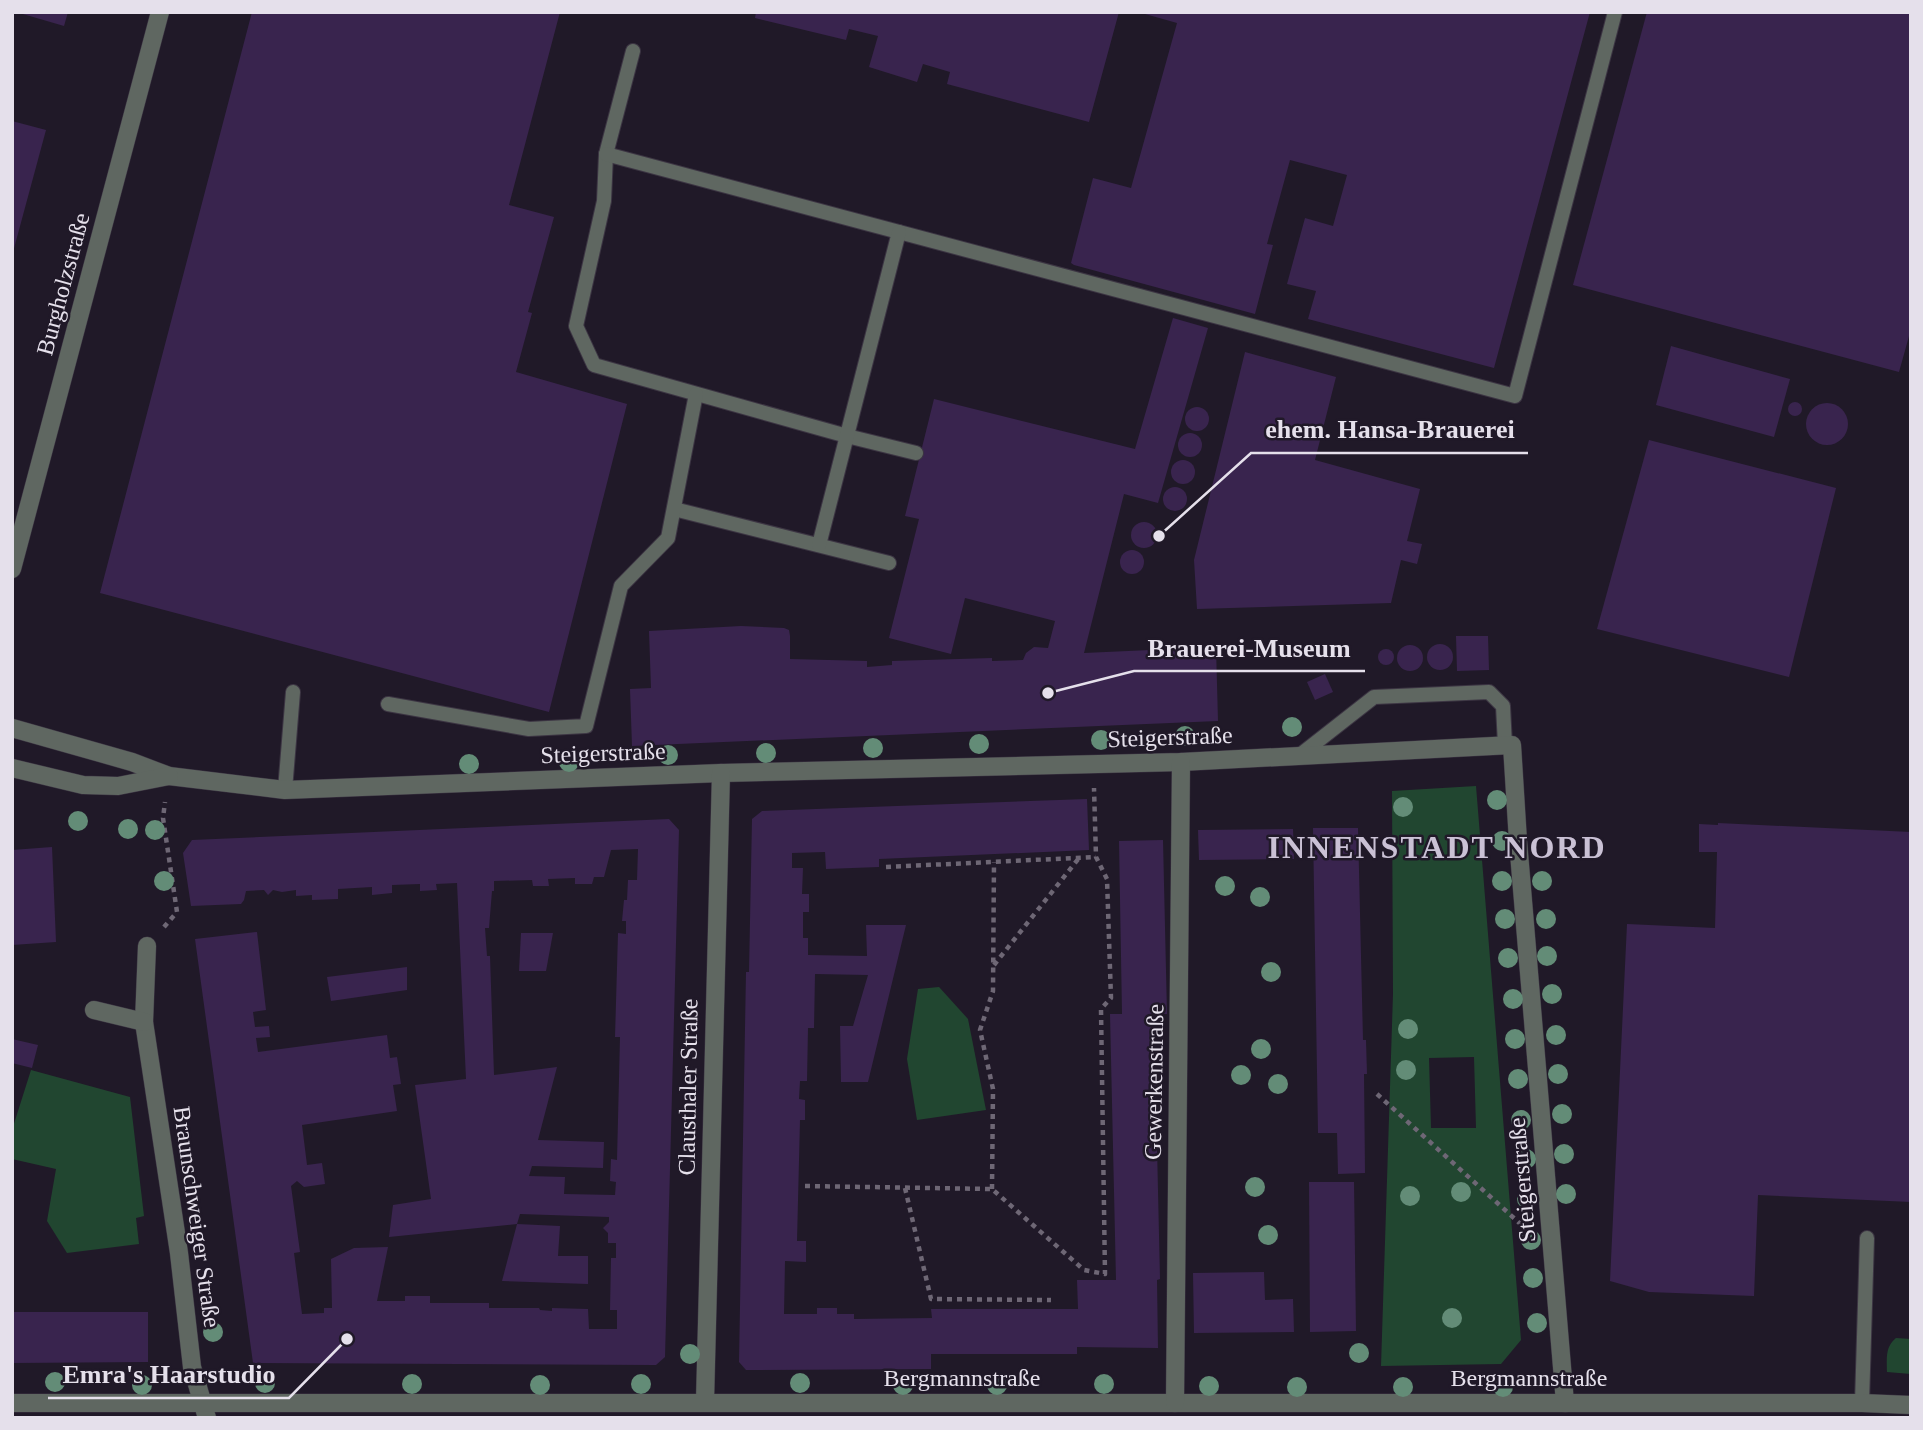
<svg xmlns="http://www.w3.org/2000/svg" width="1923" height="1430" font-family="'Times New Roman',serif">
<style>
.green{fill:#214630;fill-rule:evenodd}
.building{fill:#39244e;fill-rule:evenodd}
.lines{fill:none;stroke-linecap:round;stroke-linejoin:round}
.lane-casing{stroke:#3c3543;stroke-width:16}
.street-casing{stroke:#3c3543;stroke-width:19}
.path{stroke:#6e6775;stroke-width:4.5;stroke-dasharray:5 5;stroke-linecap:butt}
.lane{stroke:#5f6761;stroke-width:14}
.street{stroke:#5f6761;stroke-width:18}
.tree{fill:#638c77}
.labels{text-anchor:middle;stroke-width:5;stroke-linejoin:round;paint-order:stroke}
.street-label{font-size:24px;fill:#e5e0eb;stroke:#201928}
.district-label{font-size:32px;font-weight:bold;letter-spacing:2px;fill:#cac1d5;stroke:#201928}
.leader{fill:none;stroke:#e5e0eb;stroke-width:2.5}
.callout-dot{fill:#e5e0eb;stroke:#201928;stroke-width:2.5}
.callout-label{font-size:26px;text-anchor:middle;font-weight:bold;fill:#e5e0eb;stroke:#201928;stroke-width:5;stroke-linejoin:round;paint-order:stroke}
</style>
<rect width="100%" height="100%" fill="#201928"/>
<g class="green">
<path d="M1476 786 1521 1340 1501 1364 1381 1366 1393 994 1392 791ZM1474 1057 1476 1128H1431L1429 1058Z"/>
<path d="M939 987 968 1019 986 1110 917 1120 907 1059 918 989Z"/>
<path d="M31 1070 130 1097 144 1216 136 1218 139 1244 67 1253 47 1221 56 1169 12 1159V1130Z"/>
<path d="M1896 1338 1911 1339V1374L1887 1372C1887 1358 1885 1347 1896 1338Z"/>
</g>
<g class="building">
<path d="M16 12H68L64 26Z"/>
<path d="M252 12H560L509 205 554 217 528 312 532 313 516 372 627 404 549 712 100 593Z"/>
<path d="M756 12H1119L1089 122 947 84 950 72 923 64 917 82 869 67 878 36 849 29 846 40 755 18Z"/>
<path d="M1138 12H1590L1494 368 1308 319 1316 291 1287 284 1305 218 1333 226 1347 175 1290 160 1267 244 1273 245 1255 314 1074 265 1071 263 1093 178 1131 188 1177 23Z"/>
<path d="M1647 12H1911V329L1899 372 1573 285Z"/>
<path d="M12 121 46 130 13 252H12Z"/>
<path d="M1173 318 1208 328 1158 503 1124 494 1084 653 1216 647 1218 721 632 746 630 689 651 688 649 631 741 626 784 628 789 630 790 636V659L867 661V667L892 665V661L992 658V661L1023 660 1026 653 1034 647 1048 648 1055 621 965 598 951 654 889 638 919 519 905 516 934 399 1135 449Z"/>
<path d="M1671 346 1790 379 1774 437 1656 405Z"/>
<path d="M1245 352 1336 377 1315 460 1420 489 1407 541 1422 544 1417 564 1401 560 1391 603 1197 609 1194 560Z"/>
<circle cx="1795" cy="409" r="7"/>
<circle cx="1827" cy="424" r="21"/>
<circle cx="1197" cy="419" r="12"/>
<circle cx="1190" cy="445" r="12"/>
<path d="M1649 440 1836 488 1789 677 1597 629Z"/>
<circle cx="1183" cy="472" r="12"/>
<circle cx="1175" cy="499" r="12"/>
<circle cx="1144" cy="535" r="13"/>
<circle cx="1132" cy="562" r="12"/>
<path d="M1456 636H1488L1489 670 1457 671Z"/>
<circle cx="1440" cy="657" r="13"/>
<circle cx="1410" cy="658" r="13"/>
<circle cx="1386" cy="657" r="8"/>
<path d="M1325 674 1333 692 1315 700 1307 682Z"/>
<path d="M1087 799 1089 850 879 859V867L826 869 825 852 792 853V868H803L802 894H809V912H803V938H808V955L867 956 866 925H906L868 1082H841L840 1026H853L868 975 815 974 814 1028H808L807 1081H800L799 1099 805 1100V1120H800L797 1241H806V1262L785 1261 784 1314H817V1308H837V1314H854V1319L932 1318 931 1309H1078L1077 1280H1116L1110 1014H1122L1119 841 1163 840 1167 1014H1154L1160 1279 1157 1280 1158 1348 1077 1347V1354H931V1369L746 1370 739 1362 746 972H749L752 819 762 811Z"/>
<path d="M669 819 679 830 665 1357 656 1365 253 1363 195 939 257 932 266 1010 253 1012 255 1027 269 1026 270 1037 256 1038 258 1052 387 1035 390 1058 397 1057 401 1084 393 1085 397 1111 302 1125 307 1165 322 1163 325 1184 304 1187 297 1181 291 1186 300 1252 294 1253 302 1314 324 1313V1308H332L331 1259 354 1248 388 1247 377 1301H405V1296H430V1303H489V1308H539L540 1310 552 1311V1308L588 1309 589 1329H617V1310H610L611 1258H616V1243H608V1233L603 1228 609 1222V1217L520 1214 517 1224 389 1237 393 1205 431 1199 415 1085 466 1079 457 883 436 884 437 890 420 891V884L392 885V893L372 895V887L338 889V899L312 900V895L296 896V890L282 892 273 890 268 895 264 890 246 891 244 900 241 904 191 906 183 853 192 840ZM638 849 637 880H628L627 900H624L622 921H626V934L618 933 615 1037H620L617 1160 611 1159 610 1181 616 1182 615 1195 564 1194 565 1177 529 1176 532 1166 603 1168 604 1142 538 1140 557 1067 494 1075 490 956H487L485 928H489L492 891H494V881L532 880 533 886H549L548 879 575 878V884H592L594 877H604L611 850Z"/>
<path d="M1718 823 1911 832V1202L1758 1195 1754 1296 1649 1292 1610 1281 1627 924 1715 928 1717 852H1699V824L1718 825Z"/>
<path d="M1313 828H1358L1363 1040H1366L1367 1074H1364L1365 1173 1338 1174 1337 1133H1318Z"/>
<path d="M1293 829 1294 859 1199 860 1198 830Z"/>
<path d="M52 847 56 942 12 945V850Z"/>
<path d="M521 933H553L546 971H519Z"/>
<path d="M407 967V990L331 1001 327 977Z"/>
<path d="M12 1039 38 1045 32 1068 12 1063Z"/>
<path d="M1309 1182H1354L1356 1331 1310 1332Z"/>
<path d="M517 1224 560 1226 558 1256H588V1284L502 1281Z"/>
<path d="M1264 1272 1265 1300 1293 1299 1294 1332 1194 1333 1193 1273Z"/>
<path d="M12 1312H148V1362L12 1363Z"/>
</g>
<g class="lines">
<g class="lane-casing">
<g id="lane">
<path d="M633 51 606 154 604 201 576 326 594 365 847 436 916 453"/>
<path d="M606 154 1515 396 1615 12"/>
<path d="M674 509 889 563"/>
<path d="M819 545 899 232"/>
<path d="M388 704 529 729 586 726 621 586 668 538 696 394"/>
<path d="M1300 755 1374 697 1489 692 1503 706 1505 745"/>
<path d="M285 790 293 692"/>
<path d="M1862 1403 1867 1238"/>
</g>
</g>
<g class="street-casing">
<g id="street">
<path d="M12 569 160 12"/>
<path d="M12 728 132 762 169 776 285 790 721 773 1181 762 1512 745 1518 841 1565 1403"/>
<path d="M12 768 83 785 118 786 169 776"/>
<path d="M147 946 144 1022 179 1253 192 1367 207 1418"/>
<path d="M94 1010 144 1022"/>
<path d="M705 1402 721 773"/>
<path d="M12 1403H1862L1911 1405"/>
<path d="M1175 1403 1181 762"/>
</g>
</g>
<g class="path">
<path d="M886 867 1096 857"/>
<path d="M164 927 177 912 163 818 165 802"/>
<path d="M994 965 1079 858"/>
<path d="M1377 1094 1526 1229"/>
<path d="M805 1186 992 1189 1084 1270 1105 1274 1101 1009 1111 998 1107 879 1096 857 1094 788"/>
<path d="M905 1188 931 1299 1051 1300"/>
<path d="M992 1189 993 1089 980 1030 993 991 994 862"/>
</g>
<use href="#lane" class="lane"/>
<use href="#street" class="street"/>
</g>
<g class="tree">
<circle cx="1292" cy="727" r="10"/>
<circle cx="1185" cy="736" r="10"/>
<circle cx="1101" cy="740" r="10"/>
<circle cx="979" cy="744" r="10"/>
<circle cx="873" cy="748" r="10"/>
<circle cx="766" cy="753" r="10"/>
<circle cx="668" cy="755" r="10"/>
<circle cx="569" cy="762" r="10"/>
<circle cx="469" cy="764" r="10"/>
<circle cx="1497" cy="800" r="10"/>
<circle cx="1403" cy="807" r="10"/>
<circle cx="78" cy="821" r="10"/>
<circle cx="128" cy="829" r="10"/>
<circle cx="155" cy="830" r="10"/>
<circle cx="1502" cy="841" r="10"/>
<circle cx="164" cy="881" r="10"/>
<circle cx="1502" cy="881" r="10"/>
<circle cx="1542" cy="881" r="10"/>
<circle cx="1225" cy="886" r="10"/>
<circle cx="1260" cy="897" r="10"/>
<circle cx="1505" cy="919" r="10"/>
<circle cx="1546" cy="919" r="10"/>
<circle cx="1547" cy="956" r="10"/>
<circle cx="1508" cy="958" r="10"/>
<circle cx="1271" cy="972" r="10"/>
<circle cx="1552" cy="994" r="10"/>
<circle cx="1513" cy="999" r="10"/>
<circle cx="1408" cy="1029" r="10"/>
<circle cx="1556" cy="1035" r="10"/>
<circle cx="1515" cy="1039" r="10"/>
<circle cx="1261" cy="1049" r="10"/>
<circle cx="1406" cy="1070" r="10"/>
<circle cx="1558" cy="1074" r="10"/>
<circle cx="1241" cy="1075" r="10"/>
<circle cx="1518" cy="1079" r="10"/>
<circle cx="1278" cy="1084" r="10"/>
<circle cx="1562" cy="1114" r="10"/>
<circle cx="1521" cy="1120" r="10"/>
<circle cx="1564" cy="1154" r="10"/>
<circle cx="1526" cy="1159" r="10"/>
<circle cx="1255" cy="1187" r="10"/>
<circle cx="1461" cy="1192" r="10"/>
<circle cx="1566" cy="1194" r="10"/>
<circle cx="1410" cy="1196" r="10"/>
<circle cx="1527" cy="1199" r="10"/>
<circle cx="1268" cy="1235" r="10"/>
<circle cx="1531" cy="1240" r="10"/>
<circle cx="1533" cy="1278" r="10"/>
<circle cx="1452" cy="1318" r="10"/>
<circle cx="1537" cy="1323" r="10"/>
<circle cx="213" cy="1332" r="10"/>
<circle cx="1359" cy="1353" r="10"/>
<circle cx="690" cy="1354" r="10"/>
<circle cx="55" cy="1382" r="10"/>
<circle cx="265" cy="1383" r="10"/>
<circle cx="800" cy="1383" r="10"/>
<circle cx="412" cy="1384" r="10"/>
<circle cx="641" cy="1384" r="10"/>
<circle cx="1104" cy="1384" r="10"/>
<circle cx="142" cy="1385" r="10"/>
<circle cx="540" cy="1385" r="10"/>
<circle cx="903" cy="1385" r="10"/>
<circle cx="997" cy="1385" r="10"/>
<circle cx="1209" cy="1386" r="10"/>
<circle cx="1297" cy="1387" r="10"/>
<circle cx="1403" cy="1387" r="10"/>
<circle cx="1503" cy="1387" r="10"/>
</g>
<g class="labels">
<g class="street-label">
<text transform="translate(63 284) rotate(-75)" y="8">Burgholzstraße</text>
<text transform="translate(1170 737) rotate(-2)" y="8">Steigerstraße</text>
<text transform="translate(603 753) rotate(-2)" y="8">Steigerstraße</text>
<text transform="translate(1154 1082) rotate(-89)" y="8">Gewerkenstraße</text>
<text transform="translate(688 1087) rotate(-89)" y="8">Clausthaler Straße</text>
<text transform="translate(1522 1180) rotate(-95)" y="8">Steigerstraße</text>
<text transform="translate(197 1217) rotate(82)" y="8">Braunschweiger Straße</text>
<text x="962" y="1386">Bergmannstraße</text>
<text x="1529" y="1386">Bergmannstraße</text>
</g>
<g class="district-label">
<text x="1437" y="858">INNENSTADT NORD</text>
</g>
</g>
<path class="leader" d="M1159 536L1251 453H1528M1048 693L1134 671H1365M347 1339L289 1398H48"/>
<g class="callout-dot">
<circle cx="1159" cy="536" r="7"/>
<circle cx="1048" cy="693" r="7"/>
<circle cx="347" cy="1339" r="7"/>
</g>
<g class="callout-label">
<text x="1390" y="438">ehem. Hansa-Brauerei</text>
<text x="1249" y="657">Brauerei-Museum</text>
<text x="169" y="1383">Emra's Haarstudio</text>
</g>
<rect width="1923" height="1430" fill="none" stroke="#e5e0eb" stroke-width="28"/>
</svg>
